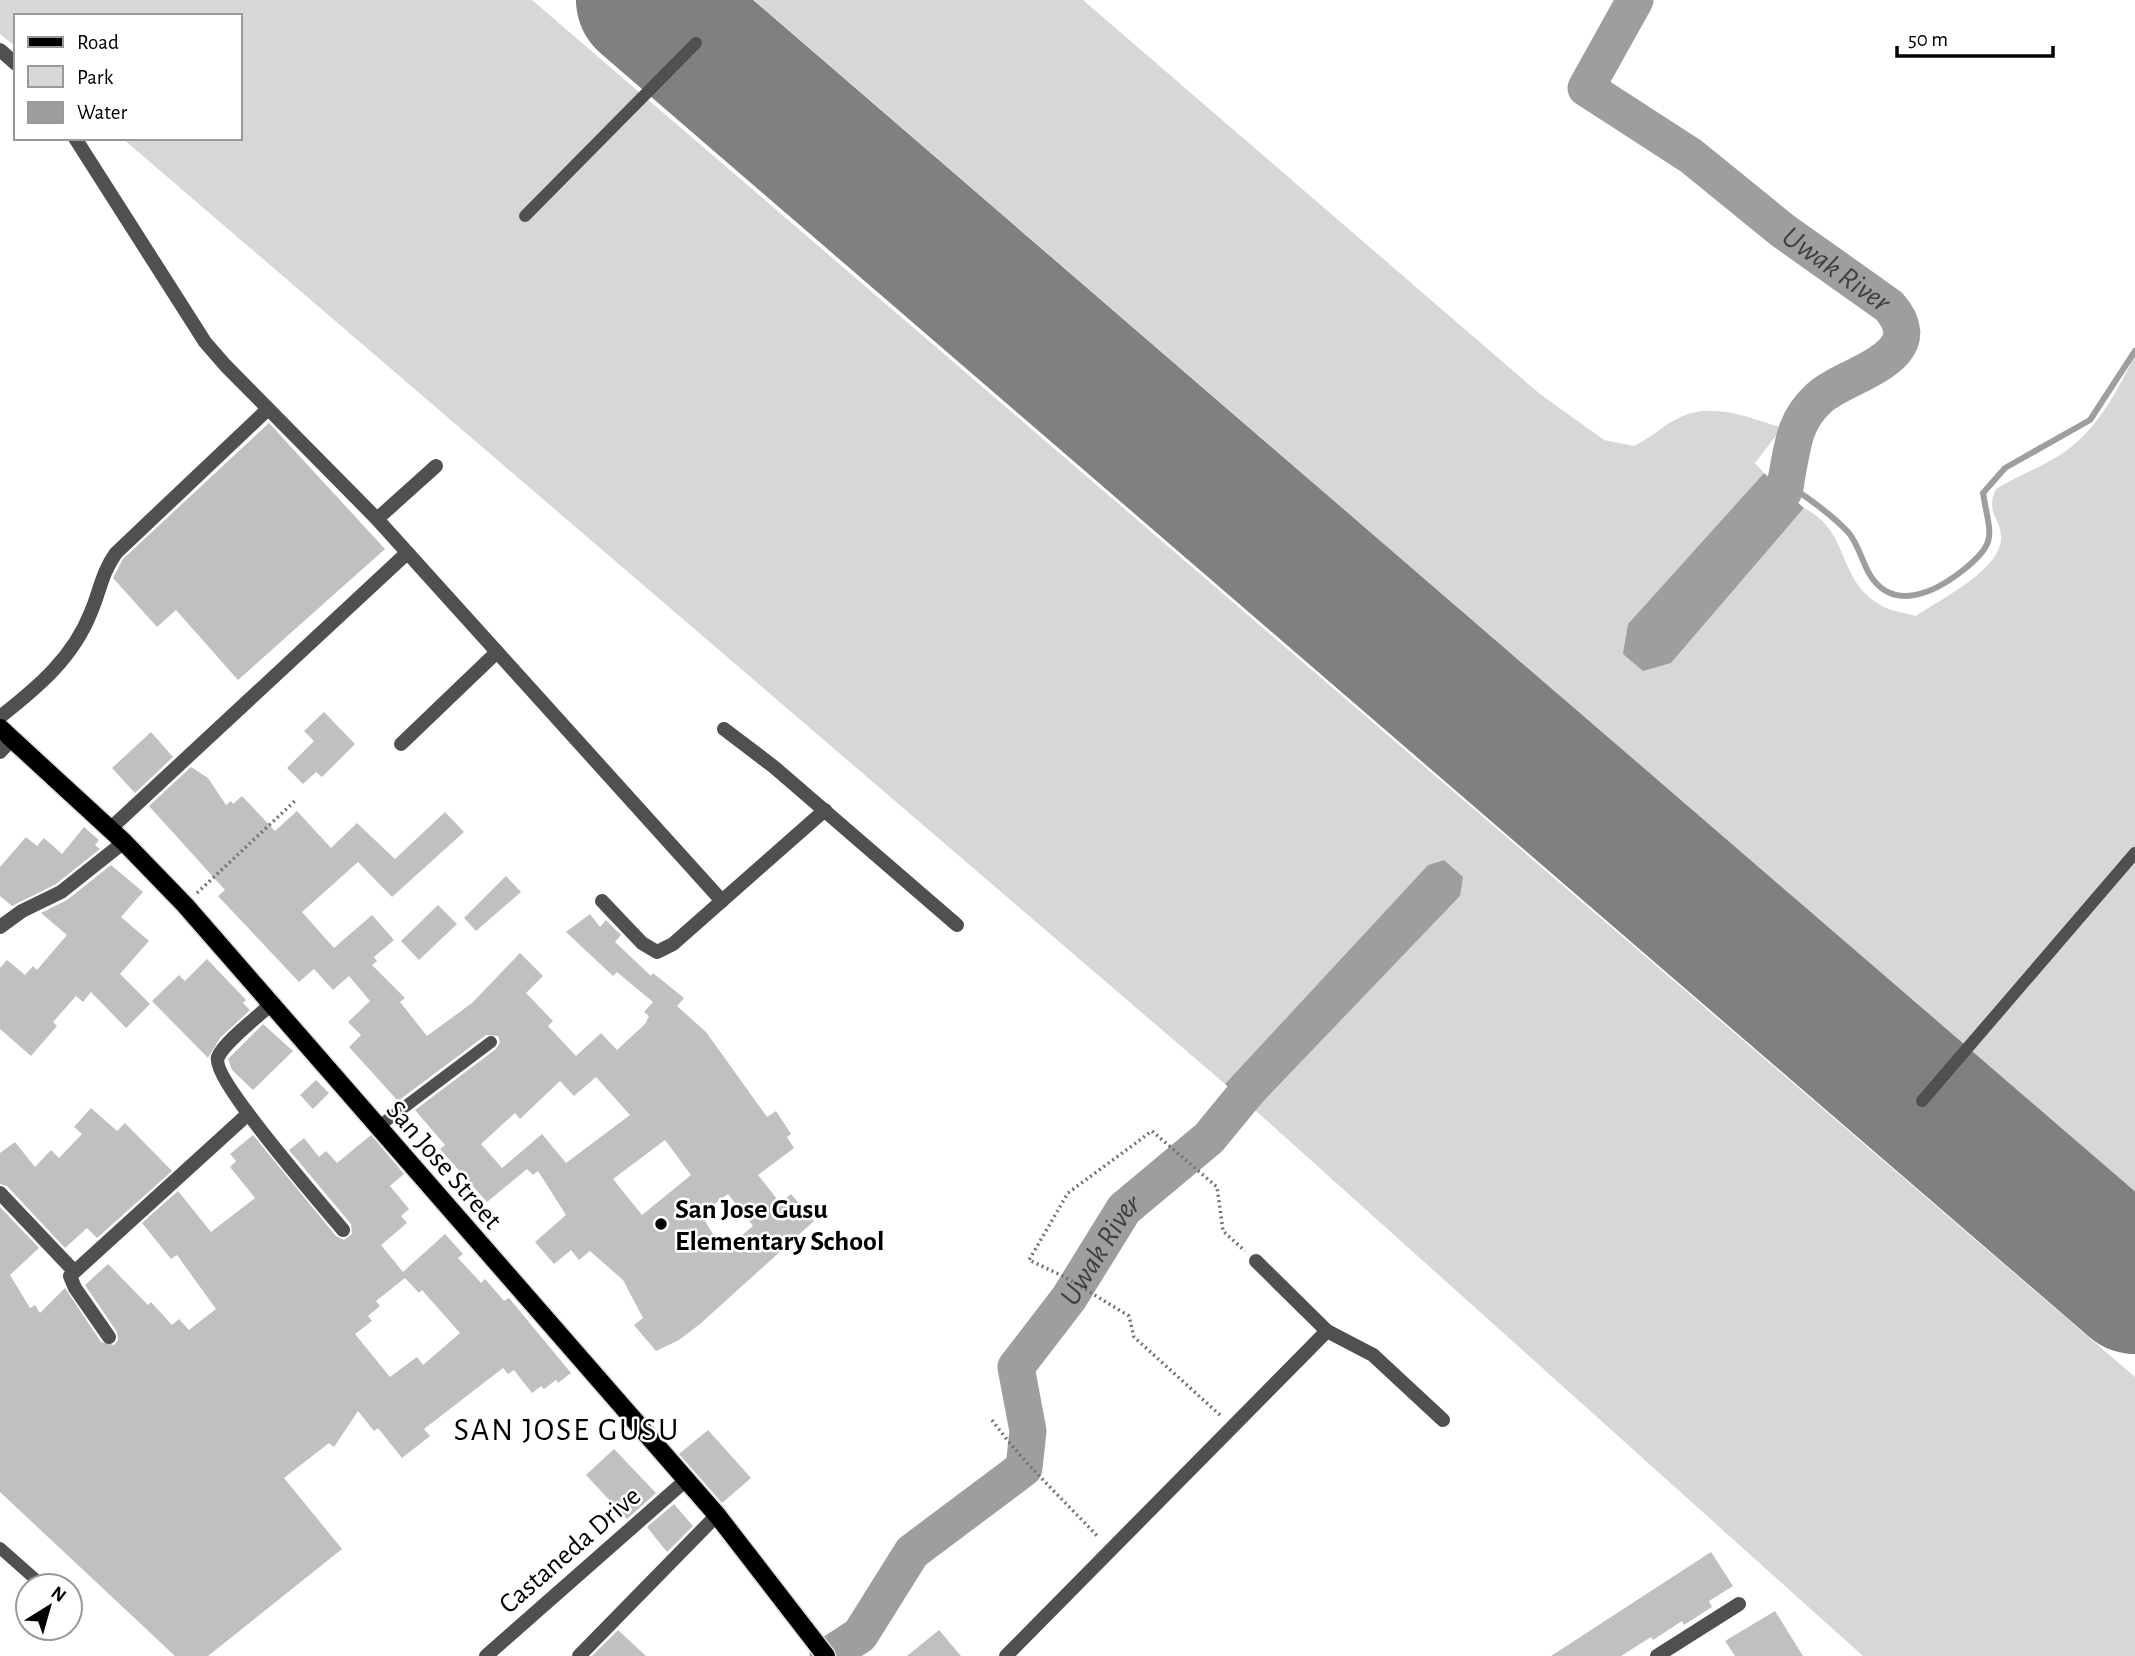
<svg xmlns="http://www.w3.org/2000/svg" width="2135" height="1656" font-family="'Alegreya Sans',sans-serif">
<style>
.green{fill:#d7d7d7}
.water{fill:#9e9e9e}
.lines{fill:none;stroke-linecap:round;stroke-linejoin:round}
.stream{stroke:#9e9e9e;stroke-width:6}
.river{stroke:#9e9e9e;stroke-width:37}
.runway{stroke:#808080;stroke-width:140}
.building{fill:#c0c0c0;fill-rule:evenodd}
.primary-casing{stroke:#dbdbdb;stroke-width:21}
.path{stroke:#727272;stroke-width:3.5;stroke-dasharray:2 3.5;stroke-linecap:butt}
.service{stroke:#505050;stroke-width:12}
.minor{stroke:#505050;stroke-width:14}
.primary{stroke:#000;stroke-width:18}
.poi-dot{fill:#000;stroke:#fff;stroke-width:2.5}
.labels{text-anchor:middle;stroke-width:5;stroke-linejoin:round;paint-order:stroke}
.street-label{font-size:28px;fill:#000;stroke:#fff}
.poi-label{font-size:28px;font-weight:bold;fill:#000;stroke:#fff;text-anchor:start}
.water-label{font-size:30px;font-style:italic;fill:#3f3f3f;stroke:#fff}
.quarter-label{font-size:32px;letter-spacing:2px;fill:#000;stroke:#fff}
</style>
<rect width="100%" height="100%" fill="#fff"/>
<g class="green">
<path d="M0 0H532L2135 1377V1656H1863L1255 1110 1460 896 1444 860 1428 865 1225 1084 122 138H240V16H16V47L0 34Z"/>
<path d="M754 0H1083L1540 394 1604 440 1634 446C1651 438 1664 424 1681 417 1713 402 1750 418 1782 428L1755 463 1764 473 1628 624 1671 663 1804 508C1851 532 1836 578 1879 604 1889 611 1905 613 1916 616 1941 599 2003 569 2001 536 2000 516 1985 513 1996 489 2018 475 2046 466 2067 450 2099 427 2118 389 2135 355V1192Z"/>
</g>
<g class="water">
<path d="M1764 473 1804 508 1671 663 1643 671 1623 654 1628 624Z"/>
<path d="M1444 860 1463 877 1460 896 1255 1110 1225 1084 1428 865Z"/>
</g>
<g class="lines">
<path class="stream" d="M1785 482C1807 498 1829 512 1848 532 1858 543 1862 562 1870 575 1893 612 1934 593 1962 571 1999 542 1990 536 1983 493L2005 468 2090 420 2135 351"/>
<g class="river">
<path id="s1" d="M1635 0 1586 88 1691 156 1782 230 1889 306C1935 358 1844 374 1819 398 1794 421 1793 444 1787 475 1786 479 1786 486 1784 491 1778 503 1761 516 1752 527"/>
<path id="s2" d="M828 1656 860 1635 912 1552 1024 1468 1028 1431 1016 1367 1069 1298 1124 1209 1209 1138 1273 1060"/>
</g>
<path class="runway" d="M646 0 2135 1284"/>
</g>
<g class="building">
<path d="M269 423 385 549 238 680 176 610 157 627 113 578 123 559Z"/>
<path d="M324 712 355 744 322 777 316 772 303 784 287 768 314 741 304 731Z"/>
<path d="M151 732 173 757 135 793 112 768Z"/>
<path d="M191 767 208 778 226 805 231 801 233 804 242 796 275 831 297 811 331 848 357 823 395 859 445 812 464 832 392 897 358 862 302 912 334 948 372 915 394 940 374 957 377 961 372 965 405 998 400 1002 427 1036 472 1003 520 953 543 976 526 993 553 1021 548 1026 576 1056 601 1033 617 1050 645 1024 649 1016 644 1012 653 1002 617 972 613 976 566 932 590 914 600 927 606 920 621 935 615 942 651 976 653 973 684 998 677 1006 706 1032 767 1117 776 1111 791 1134 787 1137 794 1148 758 1175 780 1203 791 1194 814 1221 700 1324 679 1340 656 1351 634 1325 643 1318 623 1280 590 1251 579 1260 571 1250 554 1264 535 1242 566 1215 538 1171 533 1175 527 1169 487 1202 440 1149 445 1145 415 1110 496 1049 500 1042 498 1036 486 1035 398 1101 349 1047 361 1035 348 1022 370 1001 349 976 333 990 314 969 299 982 218 896 225 890 149 806ZM596 1077 630 1115 566 1163 542 1134 502 1168 481 1144 515 1113 520 1119 560 1081 574 1096ZM665 1140 691 1175 642 1215 613 1179ZM728 1194 753 1226 723 1251 701 1214Z"/>
<path d="M84 827 99 840 95 845 100 849 56 884 12 906 0 896V867L26 837 37 846 44 838 62 854Z"/>
<path d="M111 865 143 892 121 917 149 941 120 974 150 1004 126 1028 91 992 83 1002 76 996 53 1022 57 1026 31 1056 0 1029V968L7 960 25 975 33 966 37 970 67 935 41 913 67 900Z"/>
<path d="M506 876 521 892 476 931 464 918Z"/>
<path d="M438 905 457 924 419 960 401 941Z"/>
<path d="M207 959 246 1000 243 1003 250 1010 220 1038 208 1058 152 1001 179 975 185 981Z"/>
<path d="M263 1024 293 1051 253 1090 232 1070 228 1059Z"/>
<path d="M316 1080 329 1093 313 1109 300 1095Z"/>
<path d="M91 1108 117 1131 125 1123 172 1171 97 1238 87 1228 65 1248 7 1186 0 1184V1153L15 1142 35 1167 51 1150 59 1158 82 1134 74 1127Z"/>
<path d="M253 1135 336 1236 344 1240 352 1234 351 1224 289 1150 304 1138 319 1157 326 1151 337 1163 371 1135 404 1174 390 1186 409 1209 401 1216 407 1223 381 1245 403 1272 445 1234 463 1254 458 1258 481 1283 485 1279 504 1301 509 1298 571 1373 558 1383 556 1380 544 1389 541 1386 532 1393 514 1370 508 1374 503 1368 424 1429 430 1436 402 1458 378 1428 374 1431 358 1411 334 1447 329 1443 284 1478 342 1549 208 1656H175L0 1492V1207L39 1248 10 1275 30 1308 35 1305 40 1313 65 1288 101 1342 114 1345 118 1340 117 1332 85 1285 108 1264 148 1305 151 1302 172 1325 179 1319 189 1330 216 1309 177 1255 171 1259 142 1223 178 1191 211 1232 255 1198 230 1167 236 1161 230 1154ZM405 1278 419 1293 422 1290 460 1333 423 1365 417 1357 390 1377 355 1334 372 1321 368 1316 380 1306 376 1301Z"/>
<path d="M708 1430 751 1478 722 1503 679 1454Z"/>
<path d="M614 1449 656 1493 627 1519 586 1475Z"/>
<path d="M674 1504 693 1526 667 1552 647 1527Z"/>
<path d="M1711 1552 1733 1586 1709 1601 1712 1607 1684 1625 1682 1621 1653 1640 1651 1637 1621 1656H1551Z"/>
<path d="M1775 1611 1803 1656H1735L1725 1641Z"/>
<path d="M618 1630 646 1656H592Z"/>
<path d="M939 1630 961 1656H907Z"/>
</g>
<g class="lines">
<g class="primary-casing">
<path id="primary" d="M0 728 124 842 185 905 717 1515 826 1656"/>
</g>
<g class="path">
<path d="M197 893 297 799"/>
<path d="M1220 1415 1134 1337 1129 1316 1065 1277 1029 1260 1068 1193 1152 1131 1217 1187 1223 1231 1245 1251"/>
<path d="M992 1420C1023 1463 1063 1499 1099 1538"/>
</g>
<g class="service">
<path d="M525 216 696 43"/>
<path d="M1922 1101 2135 853"/>
<path d="M378 1127 491 1042"/>
<path d="M0 1548 43 1586"/>
</g>
<g class="minor">
<path d="M0 50 16 64"/>
<path d="M75 138 205 342 225 365 377 519 722 901"/>
<path d="M377 519 436 466"/>
<path d="M0 717C38 687 73 658 91 612 100 591 102 572 116 553L268 409"/>
<path d="M724 729 774 767 957 925"/>
<path d="M401 744 497 652"/>
<path d="M0 752 12 739"/>
<path d="M110 829 407 553"/>
<path d="M602 901 642 943 657 952 673 944 825 810"/>
<path d="M0 927 22 911 61 892 124 842"/>
<path d="M271 1004C258 1017 225 1041 218 1057 210 1077 324 1207 343 1230"/>
<path d="M0 1193 74 1271"/>
<path d="M1256 1261 1327 1331 1373 1355 1443 1420"/>
<path d="M109 1337 75 1288 70 1276 248 1114"/>
<path d="M486 1656 686 1480"/>
<path d="M579 1656 717 1515"/>
<path d="M1006 1656 1327 1331"/>
<path d="M1657 1656 1739 1604"/>
</g>
<use href="#primary" class="primary"/>
</g>
<circle class="poi-dot" cx="661" cy="1224" r="7"/>
<g class="labels">
<g class="street-label">
<text transform="translate(445 1164) rotate(49)" y="10">San Jose Street</text>
<text transform="translate(569 1549) rotate(-41)" y="10">Castaneda Drive</text>
</g>
<g class="poi-label">
<text x="675" y="1218">San Jose Gusu<tspan x="675" dy="32">Elementary School</tspan></text>
</g>
<g class="water-label">
<text dy="10" stroke="none"><textPath href="#s1" startOffset="410">Uwak River</textPath></text>
<text dy="10" stroke="none"><textPath href="#s2" startOffset="523">Uwak River</textPath></text>
</g>
<g class="quarter-label">
<text x="567" y="1440">SAN JOSE GUSU</text>
</g>
</g>
<rect x="14" y="14" width="228" height="126" fill="#ffffff" stroke="#999999" stroke-width="2"/>
<rect x="28" y="37" width="35" height="10" fill="#000000" stroke="#999999" stroke-width="2"/>
<text x="77" y="49" font-size="21" fill="#000000">Road</text>
<rect x="28" y="66" width="35" height="21" fill="#d7d7d7" stroke="#999999" stroke-width="2"/>
<text x="77" y="84" font-size="21" fill="#000000">Park</text>
<rect x="28" y="102" width="35" height="21" fill="#9e9e9e" stroke="#999999" stroke-width="2"/>
<text x="77" y="119" font-size="21" fill="#000000">Water</text>
<g transform="translate(49 1607) rotate(37)"><circle r="33" fill="#ffffff" stroke="#999999" stroke-width="2"/>
<path d="M0-5L12 26L0 18L-12 26Z" fill="#000000"/>
<text y="-10" font-size="19" font-weight="bold" text-anchor="middle" fill="#000000">N</text>
</g>
<path d="M1897 46v10h156v-10" fill="none" stroke="#000000" stroke-width="3.5"/>
<text x="1908" y="46" font-size="21" fill="#000000" stroke="#ffffff" stroke-width="5" paint-order="stroke">50 m</text>
</svg>
